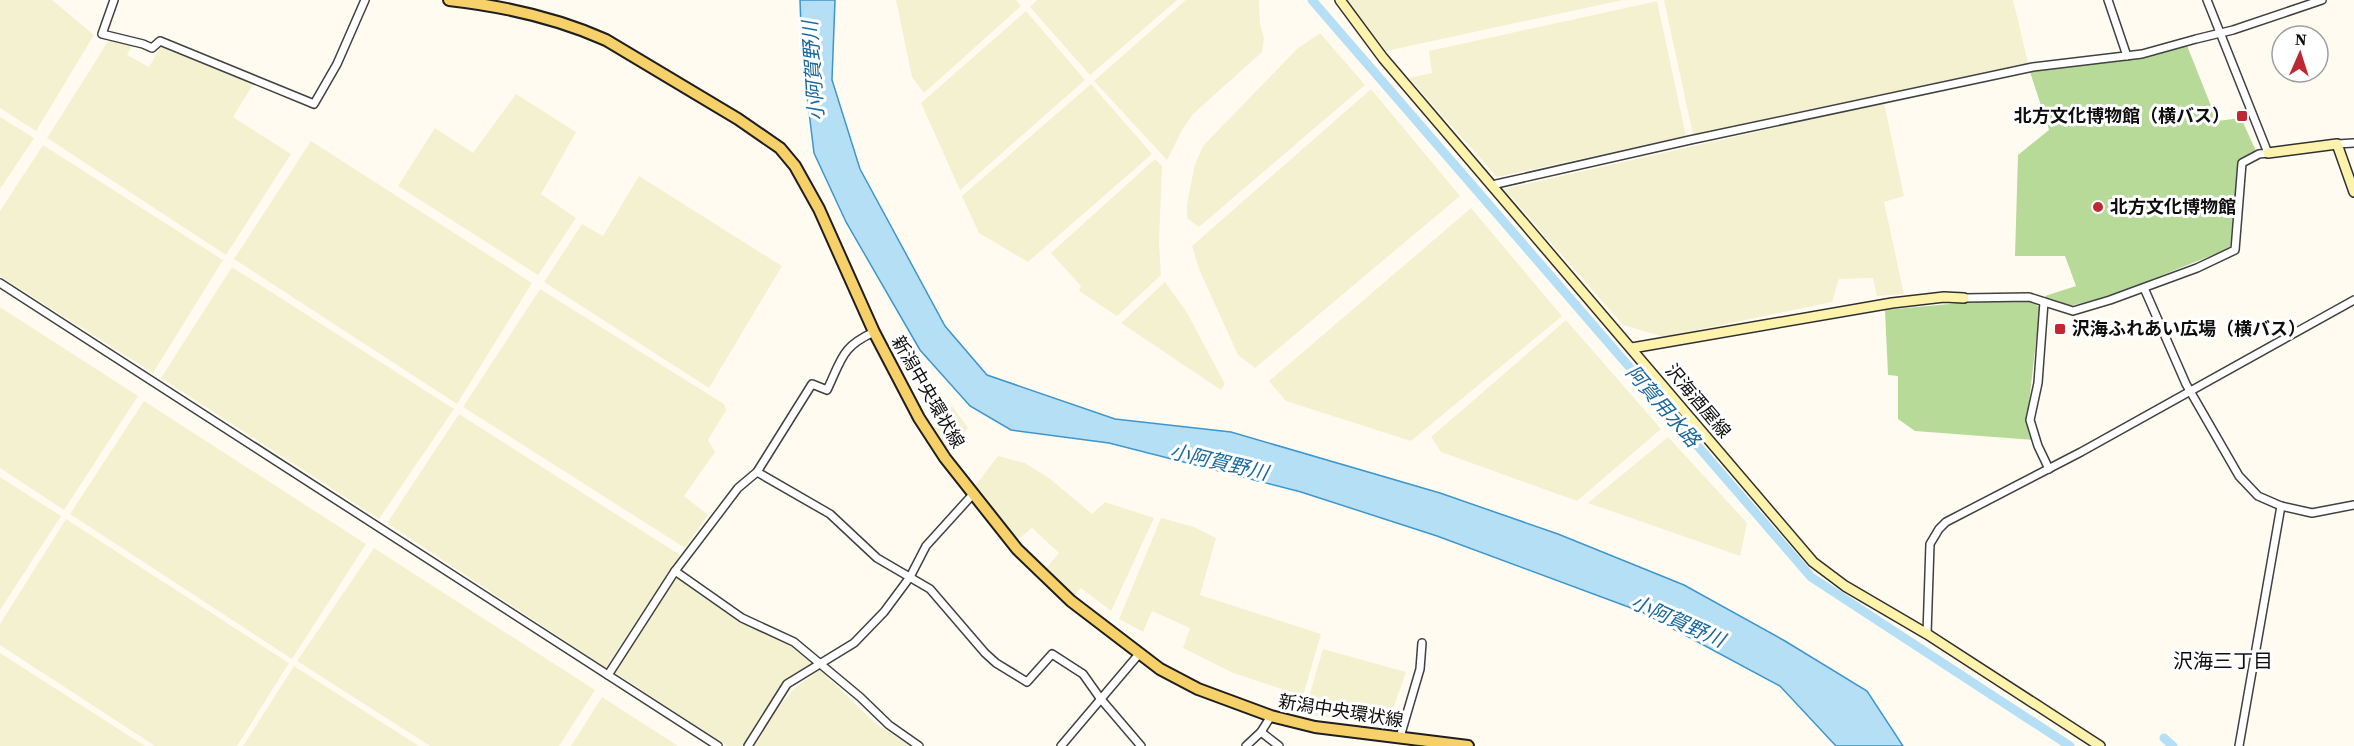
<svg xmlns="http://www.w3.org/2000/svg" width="2354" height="746" font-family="'Source Serif 4','Noto Sans JP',serif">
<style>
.farmland{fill:#f4f1d0}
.forest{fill:#b8da99}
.water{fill:#b5dff5;stroke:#3d96cc;stroke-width:1.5}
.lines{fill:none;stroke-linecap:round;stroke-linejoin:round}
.canal{stroke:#b5dff5;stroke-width:9}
.street-casing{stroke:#414141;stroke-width:10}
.secondary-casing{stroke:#303030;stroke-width:12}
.primary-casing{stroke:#1f1f1f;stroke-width:14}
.street{stroke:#fff;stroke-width:7}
.secondary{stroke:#fef3ac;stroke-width:9}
.primary{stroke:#f6d068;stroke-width:10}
.poi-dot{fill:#bd2832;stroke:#fff;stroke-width:2}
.labels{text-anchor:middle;stroke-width:6;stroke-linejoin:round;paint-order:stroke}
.poi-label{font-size:18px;font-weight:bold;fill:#0e0e0e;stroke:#fff;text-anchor:start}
.street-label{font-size:18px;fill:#0e0e0e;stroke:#fff}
.water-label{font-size:20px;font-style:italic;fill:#19689f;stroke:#fff}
.neighbourhood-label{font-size:20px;fill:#0e0e0e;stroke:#fff}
</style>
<rect width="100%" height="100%" fill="#fffbf0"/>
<g class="farmland">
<path d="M0 0H52L94 35 36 131 0 108Z"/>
<path d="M896 0H1016L1021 6 924 93 912 77Z"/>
<path d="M1037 0H1177L1090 75 1030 7Z"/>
<path d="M1186 0H1259L1260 24 1264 38 1262 52 1193 114 1182 130 1167 160 1094 81Z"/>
<path d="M1347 0H1623L1386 51Z"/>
<path d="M1664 0H2013L2028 63 1693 135Z"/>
<path d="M1657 1 1686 136 1497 177 1409 78 1432 73 1429 51Z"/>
<path d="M1026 11 1085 80 960 190 921 103Z"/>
<path d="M1320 33 1365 85 1199 227 1187 218V204L1195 164 1203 146 1297 49Z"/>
<path d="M109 40 132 46 127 55 149 67 161 46 254 83 233 117 291 154 226 255 47 138Z"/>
<path d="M1091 84 1152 154 1028 262 979 233 962 196Z"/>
<path d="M1371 89 1460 196 1255 368 1238 355 1199 269 1192 246Z"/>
<path d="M516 94 576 132 541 194 576 218 538 275 398 186 435 128 473 153Z"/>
<path d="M1884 103 1904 196 1884 202 1904 294 1877 296 1873 278 1839 279 1832 302 1664 337 1623 325 1504 189Z"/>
<path d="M0 117 34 138 0 189Z"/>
<path d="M311 141 532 283 457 404 234 259Z"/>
<path d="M43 145 223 260 153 373 0 276V211Z"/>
<path d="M1155 159 1162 166 1159 242 1161 275 1117 316 1079 291 1081 286 1051 253Z"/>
<path d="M639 176 782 266 709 388 544 282 582 224 603 236Z"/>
<path d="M1471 208 1562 316 1411 441 1286 401 1269 381Z"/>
<path d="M232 267 454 409 379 519 161 378Z"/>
<path d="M1165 282 1186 311 1225 384 1221 390 1121 323Z"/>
<path d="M540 289 724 404 726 410 708 440 715 452 684 496 708 515 685 548 463 407Z"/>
<path d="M0 307 138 396 64 510 0 468Z"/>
<path d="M1566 320 1661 429 1577 501 1441 452 1431 437Z"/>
<path d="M144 401 366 544 292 659 70 514Z"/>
<path d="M952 406 968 428 946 453 931 430Z"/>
<path d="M459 414 680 555 606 668 387 523Z"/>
<path d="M1668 437 1747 523 1740 556 1588 503Z"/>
<path d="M998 456 1025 463 1049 478 1092 514 1105 502 1154 518 1111 611 1081 588 1073 596 1044 571 1059 553 1032 528 1016 541 975 486Z"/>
<path d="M0 477 61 516 0 610Z"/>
<path d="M1161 518 1194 527 1216 538 1200 595 1321 634 1303 696 1231 672 1183 648 1190 628 1152 611 1143 632 1119 619Z"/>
<path d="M66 519 289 663 237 746H155L0 645V624Z"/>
<path d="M374 548 595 690 559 746H430L297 661Z"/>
<path d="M677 577 738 620 796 647 813 662 782 683 743 746H727L614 672Z"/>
<path d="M1323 649 1406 672 1387 726 1304 714Z"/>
<path d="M0 653 145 746H0Z"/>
<path d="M294 666 419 746H243Z"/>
<path d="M820 670 875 723 910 746H753L783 701 796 687Z"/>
<path d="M602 697 678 746H571Z"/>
</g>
<g class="forest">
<path d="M2186 43 2217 121 2241 118 2256 151 2239 159 2230 248 2108 297 2056 309 2045 296 2076 286 2065 256H2015L2018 155 2049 130 2030 72 2137 58Z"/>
<path d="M2027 300 2040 307 2027 420 2034 440 1915 431 1898 419V376L1888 375 1885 310 1982 301Z"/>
</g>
<path class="water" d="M800 0H835L832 80 860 169 945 326 987 375 1115 419 1231 432 1440 493 1558 534 1684 585 1785 641 1867 691 1903 746H1836L1780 686 1642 612 1437 536 1301 492 1109 443 1011 430 970 406 920 350 846 222 814 153 802 55Z"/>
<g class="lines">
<g class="canal">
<path d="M1312 0 1811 577 2070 746"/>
<path d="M2164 738 2173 746"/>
</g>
<g class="street-casing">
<g id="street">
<path d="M114 0 102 34 143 44 152 48 160 41 314 104 337 64 365 0"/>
<path d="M2108 0 2127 56"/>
<path d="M2337 144 2354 143"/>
<path d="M1492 185 1690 140 2033 67 2142 54 2196 39 2233 30 2322 0"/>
<path d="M0 283 718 746"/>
<path d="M2144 288 2186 384 2239 476 2258 496 2281 506 2312 513 2354 505"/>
<path d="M1964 298 2029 297 2073 311 2110 300 2197 268 2235 250 2242 163 2259 154 2268 153 2207 0"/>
<path d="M2044 302 2038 383 2030 420 2038 446 2049 469"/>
<path d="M757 472 830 514 877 558 930 589 985 653 996 663 1027 682 1052 654 1083 674 1100 698 1141 746"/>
<path d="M675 571 742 618 794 642 860 697 889 725 919 746"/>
<path d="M1927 634 1930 544 1939 529 1946 522 2081 452 2354 300"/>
<path d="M608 675 675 571 738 488 757 472 812 384 827 390C842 359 841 347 874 332"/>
<path d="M1261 732 1279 746"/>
<path d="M1400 737 1420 669 1422 643"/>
<path d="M748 746 787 684 854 643 884 612 910 577 926 546 974 493"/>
<path d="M1061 746 1139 654"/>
<path d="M1246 746 1261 732 1271 716"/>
<path d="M2239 746 2281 506"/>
</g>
</g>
<g class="secondary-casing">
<g id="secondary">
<path d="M1340 0 1383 58 1813 562 1845 586 1927 634 2100 746"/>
<path d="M2268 153 2337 144 2354 192"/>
<path d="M1632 348 1892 303 1944 297 1964 298"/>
</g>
</g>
<g class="primary-casing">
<path id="primary" d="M449 0C502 6 557 18 606 40L738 119 780 148 795 166 819 209 874 332 919 418 945 458 1017 549 1071 601 1160 669 1198 689 1271 716 1315 727 1468 746"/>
</g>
<use href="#street" class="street"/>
<use href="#secondary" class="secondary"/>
<use href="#primary" class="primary"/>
</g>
<g class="poi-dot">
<rect x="2236" y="110" width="12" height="12" rx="3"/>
<circle cx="2098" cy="207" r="6"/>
<rect x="2054" y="323" width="12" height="12" rx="3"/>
</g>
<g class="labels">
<g class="poi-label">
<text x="2230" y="122" text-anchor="end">北方文化博物館（横バス）</text>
<text x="2110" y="213">北方文化博物館</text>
<text x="2072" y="335">沢海ふれあい広場（横バス）</text>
</g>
<g class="street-label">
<text transform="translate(928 392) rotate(60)" y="6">新潟中央環状線</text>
<text transform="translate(1698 401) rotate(50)" y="6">沢海酒屋線</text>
<text transform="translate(1341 711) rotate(9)" y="6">新潟中央環状線</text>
</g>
<g class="water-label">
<text transform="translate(813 71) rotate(-94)" y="7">小阿賀野川</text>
<text transform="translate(1663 406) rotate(49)" y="7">阿賀用水路</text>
<text transform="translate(1219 462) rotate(13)" y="7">小阿賀野川</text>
<text transform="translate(1678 621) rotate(24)" y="7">小阿賀野川</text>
</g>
<g class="neighbourhood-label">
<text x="2223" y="668">沢海三丁目</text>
</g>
</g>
<g transform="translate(2300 54) rotate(3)"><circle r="28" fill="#ffffff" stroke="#9f9f9f" stroke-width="1.5"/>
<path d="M0-4.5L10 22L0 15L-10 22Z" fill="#bd2832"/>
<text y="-9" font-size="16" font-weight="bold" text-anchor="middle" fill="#0e0e0e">N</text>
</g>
</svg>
